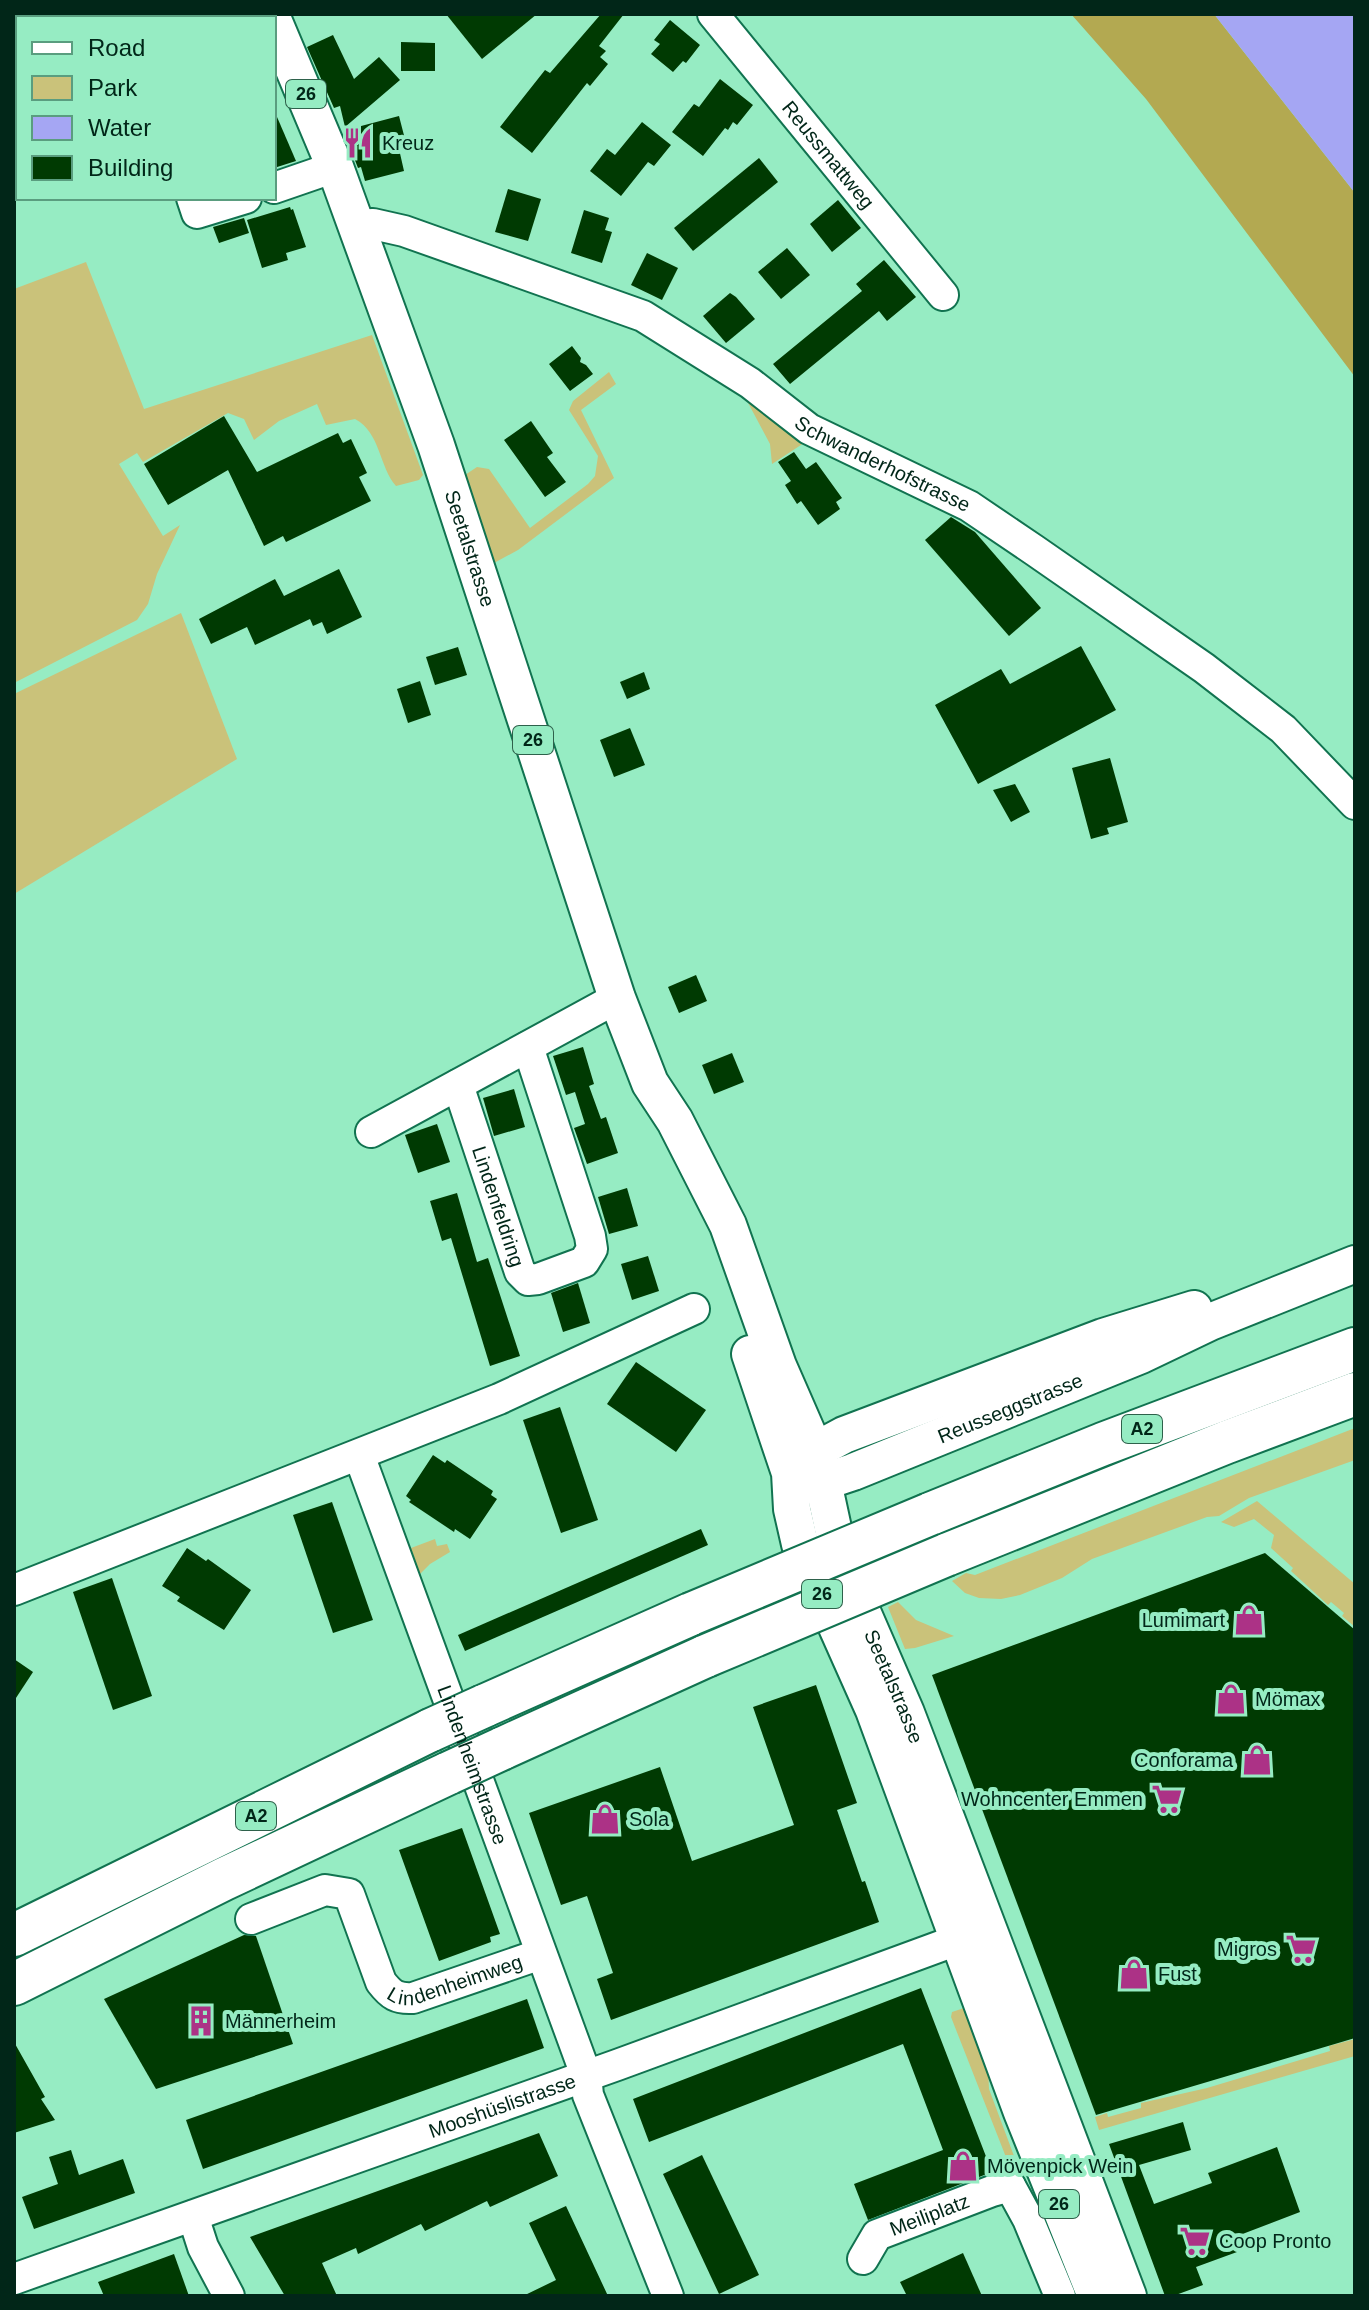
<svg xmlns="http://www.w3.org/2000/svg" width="1369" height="2310" font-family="Helvetica,sans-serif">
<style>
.green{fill:#cac27a}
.forest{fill:#b3a951}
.water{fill:#a5a6f3}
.building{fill:#003a02}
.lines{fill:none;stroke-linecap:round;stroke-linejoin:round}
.minor-casing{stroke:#117350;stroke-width:34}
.major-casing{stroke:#117350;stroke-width:40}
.highway-casing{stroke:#117350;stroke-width:46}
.minor{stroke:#fff;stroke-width:30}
.major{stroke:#fff;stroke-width:36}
.highway{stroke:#fff;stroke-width:42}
.highway-bridge-casing{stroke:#117350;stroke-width:46;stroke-linecap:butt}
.highway-bridge{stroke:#fff;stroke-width:42}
.labels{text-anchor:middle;stroke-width:8;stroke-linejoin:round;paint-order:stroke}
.shield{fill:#96ecc3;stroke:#2e614b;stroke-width:2}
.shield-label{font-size:18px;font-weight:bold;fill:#012618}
.poi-label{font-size:20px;fill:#012618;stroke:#96ecc3;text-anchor:start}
.street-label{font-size:20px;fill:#012618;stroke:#96ecc3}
</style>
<rect width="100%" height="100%" fill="#96ecc3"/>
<g class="green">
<path d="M14 14 18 20V180L14 182Z"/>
<path d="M86 262 144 409 372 335 423 475 419 480 396 486C379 467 381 433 355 419L326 425 317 404 279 421 254 440 244 419 228 413 143 462 137 453 119 464 163 536 180 525 157 574 148 604 137 620 14 683V289Z"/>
<path d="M609 372 616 384 581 410 614 478 518 550 494 563 465 475 477 467 489 469 530 528 588 484 595 476 598 456 569 410 573 401Z"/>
<path d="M738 384 807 441 772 464 770 444Z"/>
<path d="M181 613 237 759 14 894V694Z"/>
<path d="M1355 1428V1460L1249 1498 1219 1516 1207 1517 1092 1559 1062 1578 1020 1595 1001 1599 979 1598 965 1593 952 1581 966 1573 975 1575Z"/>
<path d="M1257 1501 1355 1584V1627L1342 1616 1344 1613 1331 1602 1328 1605 1291 1571 1293 1568 1271 1548 1274 1535 1254 1519 1234 1527 1221 1522Z"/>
<path d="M435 1539 437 1546 447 1544 450 1552 430 1564 420 1574 411 1548Z"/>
<path d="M898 1602 916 1620 954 1636 915 1648 905 1649 888 1607Z"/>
<path d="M967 2007 988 2067 989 2089 1014 2156 1013 2175 951 2017 952 2012Z"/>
<path d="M1355 2039V2056L1099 2130 1095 2117 1107 2113 1108 2117 1141 2108V2103L1207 2088 1330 2051 1329 2046Z"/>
</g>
<path class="forest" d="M1071 14H1214L1355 193V377L1146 99Z"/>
<path class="water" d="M1214 14H1355V193Z"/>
<g class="building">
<path d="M446 14H537L482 59Z"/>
<path d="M601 14H624L599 46 606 51 600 57 608 64 590 86 587 83 532 153 500 127 545 70 550 73Z"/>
<path d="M670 20 700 45 686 63 683 61 673 72 651 54 660 44 654 40Z"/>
<path d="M333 35 354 79 379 57 400 80 345 127 340 106 334 108 307 47Z"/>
<path d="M401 42 435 43V71H401Z"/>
<path d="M720 79 753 105 737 125 733 122 728 130 725 128 703 156 672 132 694 104 699 107Z"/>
<path d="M274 110 296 161 274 168Z"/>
<path d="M399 116 407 147 399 149 404 171 365 181 361 167 358 168 351 150 346 130Z"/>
<path d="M642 122 671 145 654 166 648 162 621 196 590 171 607 149 615 155Z"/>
<path d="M759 158 778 182 693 251 674 228Z"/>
<path d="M508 189 541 199 528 241 495 232Z"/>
<path d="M838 200 861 228 832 252 810 224Z"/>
<path d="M290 207 291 210 293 209 306 247 286 253 288 260 262 268 247 220Z"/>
<path d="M584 210 609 218 605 230 612 232 602 263 571 253Z"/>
<path d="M244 218 249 233 219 243 213 227Z"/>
<path d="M787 248 810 275 781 299 758 272Z"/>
<path d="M647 253 678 268 662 300 631 285Z"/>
<path d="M884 260 916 297 887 321 879 311 790 384 773 364 862 291 856 284Z"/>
<path d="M730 293 736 297 755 319 726 343 703 316Z"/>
<path d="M572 346 581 358 580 362 586 365 593 374 570 391 549 364Z"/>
<path d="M224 416 257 472 338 433 343 443 351 439 367 473 359 477 371 501 286 542 283 536 264 546 228 470 168 505 144 464Z"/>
<path d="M531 421 553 453 547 457 566 482 545 497 504 440Z"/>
<path d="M794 452 806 469 816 462 842 498 836 502 840 509 818 525 801 501 797 504 785 485 791 481 778 462Z"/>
<path d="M951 517 975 532 1041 608 1009 636 925 540Z"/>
<path d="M339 569 362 617 327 634 322 622 313 626 310 619 255 645 247 627 211 644 199 619 275 579 284 596Z"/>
<path d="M1081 646 1116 710 978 784 935 705 1001 669 1010 684Z"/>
<path d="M458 647 467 675 435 685 426 657Z"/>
<path d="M644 672 650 689 627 699 620 682Z"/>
<path d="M420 681 431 715 408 723 397 689Z"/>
<path d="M630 728 645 765 614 777 600 740Z"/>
<path d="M1110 758 1128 822 1107 828 1109 834 1091 839 1072 768Z"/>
<path d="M1015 784 1030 812 1011 822 993 790Z"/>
<path d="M696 975 707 1001 679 1013 668 987Z"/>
<path d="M583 1047 594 1084 589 1086 601 1119 606 1117 618 1153 587 1164 574 1128 585 1124 575 1092 566 1095 553 1056Z"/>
<path d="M732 1053 744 1082 714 1094 702 1065Z"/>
<path d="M514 1089 525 1127 494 1136 483 1098Z"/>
<path d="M437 1124 450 1162 418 1173 405 1135Z"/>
<path d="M627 1188 638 1226 609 1234 598 1197Z"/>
<path d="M457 1193 477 1262 488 1258 520 1356 490 1366 451 1238 442 1241 430 1201Z"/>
<path d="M648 1256 659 1291 632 1300 621 1264Z"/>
<path d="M578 1283 590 1323 563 1332 551 1293Z"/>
<path d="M636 1362 706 1410 676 1452 607 1404Z"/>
<path d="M560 1407 598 1520 561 1533 523 1420Z"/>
<path d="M433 1455 445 1463 447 1460 493 1491 491 1495 497 1499 470 1539 455 1529 454 1532 409 1502 411 1500 406 1496Z"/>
<path d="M332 1502 373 1620 333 1633 293 1515Z"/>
<path d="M701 1529 708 1545 465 1651 458 1635Z"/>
<path d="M187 1548 206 1561 208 1559 251 1590 224 1630 177 1601 180 1597 162 1586Z"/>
<path d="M1265 1553 1355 1630V2038L1096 2115 932 1675Z"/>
<path d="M112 1578 152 1696 113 1710 73 1592Z"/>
<path d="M14 1659 33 1672 14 1701Z"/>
<path d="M816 1685 857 1803 837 1810 862 1882 865 1881 879 1922 611 2020 597 1979 613 1973 587 1896 561 1905 529 1813 660 1767 692 1861 794 1825 753 1707Z"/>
<path d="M462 1828 500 1934 490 1937 491 1942 439 1961 399 1850Z"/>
<path d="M244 1935 256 1936 293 2044 156 2089 104 1999Z"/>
<path d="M921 1988 992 2172 868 2220 854 2184 943 2150 903 2044 649 2142 633 2099Z"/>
<path d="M527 1999 544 2048 203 2169 186 2120Z"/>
<path d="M14 2042 45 2097 41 2099 55 2120 14 2133Z"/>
<path d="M1183 2122 1191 2150 1139 2165 1154 2204 1212 2183 1208 2173 1277 2147 1300 2212 1232 2238 1237 2252 1196 2267 1203 2285 1173 2296H1165L1109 2144Z"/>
<path d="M539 2133 558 2176 490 2207 487 2201 425 2231 421 2224 358 2254 356 2248 322 2263 337 2296H285L250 2237Z"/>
<path d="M71 2150 79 2175 123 2159 135 2193 34 2229 22 2197 58 2184 49 2157Z"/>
<path d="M702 2155 759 2275 719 2294 663 2174Z"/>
<path d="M566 2206 608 2296H523L556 2280 529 2223Z"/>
<path d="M963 2253 982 2296H907L900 2282Z"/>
<path d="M174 2254 189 2296H104L98 2282Z"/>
</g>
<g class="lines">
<g class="minor-casing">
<g id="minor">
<path d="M102 14 105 18"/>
<path id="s1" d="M713 14 943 295"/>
<path d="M274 188 335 167"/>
<path d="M192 198 197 213 246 198"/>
<path id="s2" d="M357 225 373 224 404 231 643 316 750 383 809 429 969 506 1034 550 1204 668 1283 729 1355 804"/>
<path id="s3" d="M458 1085 520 1272 528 1280 538 1279 584 1262 592 1249 590 1236 528 1047"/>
<path d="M371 1132 617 998"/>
<path id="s4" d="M359 1455 586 2075 588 2095 668 2296"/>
<path d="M14 1590 499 1399 694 1309"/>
<path id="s5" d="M251 1919 325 1890 349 1894 381 1982C391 1995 397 1999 413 1998L541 1954"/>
<path d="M1010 2186 1028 2219 1060 2296"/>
<path d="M193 2216 203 2247 229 2296"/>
<path id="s6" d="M863 2259 877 2235 992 2191 1010 2186"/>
<path id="s7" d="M14 2279 617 2065 979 1932"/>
</g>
</g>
<g class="major-casing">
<g id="major">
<path id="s8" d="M274 22 335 167 436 445 617 998 650 1083 675 1121 728 1225 778 1366 809 1437 823 1482 840 1561 906 1713 1128 2296"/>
<path d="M750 1354 790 1473 792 1509 800 1544 874 1710 1022 2112 1096 2296"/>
<path d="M797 1466 820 1448 844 1435 1103 1337 1194 1309"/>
<path id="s9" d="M799 1476 823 1482 853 1472 1141 1355 1210 1322 1355 1264"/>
</g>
</g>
<g class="highway-casing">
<g id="highway">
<path d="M930 1514 1103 1444 1355 1349"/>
<path d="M946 1555 1227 1442 1355 1394"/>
<path d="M484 1706 691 1614"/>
<path d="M501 1749 706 1656"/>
<path d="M14 1935 431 1730"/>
<path d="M14 1984 224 1879 449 1773"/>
</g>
</g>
<use href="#minor" class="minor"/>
<use href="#major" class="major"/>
<use href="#highway" class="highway"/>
<g class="highway-bridge-casing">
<g id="highway-bridge">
<path d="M691 1614 930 1514"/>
<path d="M706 1656 946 1555"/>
<path d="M431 1730 484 1706"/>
<path d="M449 1773 501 1749"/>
</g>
</g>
<use href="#highway-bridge" class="highway-bridge"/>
</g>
<defs>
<g id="restaurant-bare" transform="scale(2.4)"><path d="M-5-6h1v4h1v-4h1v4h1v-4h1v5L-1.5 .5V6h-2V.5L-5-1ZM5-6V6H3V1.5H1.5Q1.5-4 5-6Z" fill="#ac3286" stroke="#96ecc3" stroke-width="2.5" paint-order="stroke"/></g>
<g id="shop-bare" transform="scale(2.4)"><path d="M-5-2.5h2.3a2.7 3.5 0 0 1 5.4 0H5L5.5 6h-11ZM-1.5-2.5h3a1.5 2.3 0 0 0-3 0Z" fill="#ac3286" stroke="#96ecc3" stroke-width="2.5" paint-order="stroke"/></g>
<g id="supermarket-bare" transform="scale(2.4)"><path d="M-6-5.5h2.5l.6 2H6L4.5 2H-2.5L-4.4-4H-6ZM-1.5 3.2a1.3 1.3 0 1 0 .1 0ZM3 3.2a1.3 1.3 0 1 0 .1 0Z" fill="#ac3286" stroke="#96ecc3" stroke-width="2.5" paint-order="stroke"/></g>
<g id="building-bare" transform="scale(2.4)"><path d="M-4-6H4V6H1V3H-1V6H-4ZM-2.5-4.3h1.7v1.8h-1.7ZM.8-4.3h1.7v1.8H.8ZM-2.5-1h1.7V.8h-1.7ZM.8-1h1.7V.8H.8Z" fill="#ac3286" stroke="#96ecc3" stroke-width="2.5" paint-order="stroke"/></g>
</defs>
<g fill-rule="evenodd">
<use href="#restaurant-bare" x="358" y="143"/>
<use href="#shop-bare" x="1249" y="1620"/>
<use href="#shop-bare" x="1231" y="1699"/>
<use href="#shop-bare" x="1257" y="1760"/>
<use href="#supermarket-bare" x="1167" y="1799"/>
<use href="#shop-bare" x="605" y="1819"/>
<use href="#supermarket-bare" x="1301" y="1949"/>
<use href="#shop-bare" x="1134" y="1974"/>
<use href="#building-bare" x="201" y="2021"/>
<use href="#shop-bare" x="963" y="2166"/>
<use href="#supermarket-bare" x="1195" y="2241"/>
</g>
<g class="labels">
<g class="shield">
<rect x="286" y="80" width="40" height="28" rx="6"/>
<rect x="513" y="726" width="40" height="28" rx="6"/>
<rect x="1122" y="1415" width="40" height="28" rx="6"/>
<rect x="802" y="1580" width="40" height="28" rx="6"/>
<rect x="236" y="1802" width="40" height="28" rx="6"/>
<rect x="1039" y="2190" width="40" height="28" rx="6"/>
</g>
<g class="shield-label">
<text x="306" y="100">26</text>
<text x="533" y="746">26</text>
<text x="1142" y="1435">A2</text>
<text x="822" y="1600">26</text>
<text x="256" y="1822">A2</text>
<text x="1059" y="2210">26</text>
</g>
<g class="poi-label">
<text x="382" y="150">Kreuz</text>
<text x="1225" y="1627" text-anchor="end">Lumimart</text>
<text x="1255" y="1706">Mömax</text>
<text x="1233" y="1767" text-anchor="end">Conforama</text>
<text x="1143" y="1806" text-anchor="end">Wohncenter Emmen</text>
<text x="629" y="1826">Sola</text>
<text x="1277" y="1956" text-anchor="end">Migros</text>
<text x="1158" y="1981">Fust</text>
<text x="225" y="2028">Männerheim</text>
<text x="987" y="2173">Mövenpick Wein</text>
<text x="1219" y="2248">Coop Pronto</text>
</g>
<g class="street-label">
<text dy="7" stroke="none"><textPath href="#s1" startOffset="182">Reussmattweg</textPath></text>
<text dy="7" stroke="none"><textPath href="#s2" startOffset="584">Schwanderhofstrasse</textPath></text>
<text dy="7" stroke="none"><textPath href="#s8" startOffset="562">Seetalstrasse</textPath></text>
<text dy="7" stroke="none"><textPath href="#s3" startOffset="128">Lindenfeldring</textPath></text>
<text dy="7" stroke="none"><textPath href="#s9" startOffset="226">Reusseggstrasse</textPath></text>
<text dy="7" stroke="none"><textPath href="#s8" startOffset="1780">Seetalstrasse</textPath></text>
<text dy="7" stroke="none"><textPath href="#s4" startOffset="330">Lindenheimstrasse</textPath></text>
<text dy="7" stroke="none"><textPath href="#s5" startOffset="280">Lindenheimweg</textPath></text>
<text dy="7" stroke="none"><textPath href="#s7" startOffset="518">Mooshüslistrasse</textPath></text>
<text dy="7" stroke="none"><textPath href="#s6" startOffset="84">Meiliplatz</textPath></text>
</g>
</g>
<rect width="1369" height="2310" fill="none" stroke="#012618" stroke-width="32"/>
<rect x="16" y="16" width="260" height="184" fill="#96ecc3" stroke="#5a9d7f" stroke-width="2"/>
<rect x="32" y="42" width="40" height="12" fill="#ffffff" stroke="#5a9d7f" stroke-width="2"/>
<text x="88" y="56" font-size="24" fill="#012618">Road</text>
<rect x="32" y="76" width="40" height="24" fill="#cac27a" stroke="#5a9d7f" stroke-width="2"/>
<text x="88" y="96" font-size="24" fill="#012618">Park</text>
<rect x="32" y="116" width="40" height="24" fill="#a5a6f3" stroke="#5a9d7f" stroke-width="2"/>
<text x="88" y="136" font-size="24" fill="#012618">Water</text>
<rect x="32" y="156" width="40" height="24" fill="#003a02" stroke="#5a9d7f" stroke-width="2"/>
<text x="88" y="176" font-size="24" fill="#012618">Building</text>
</svg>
